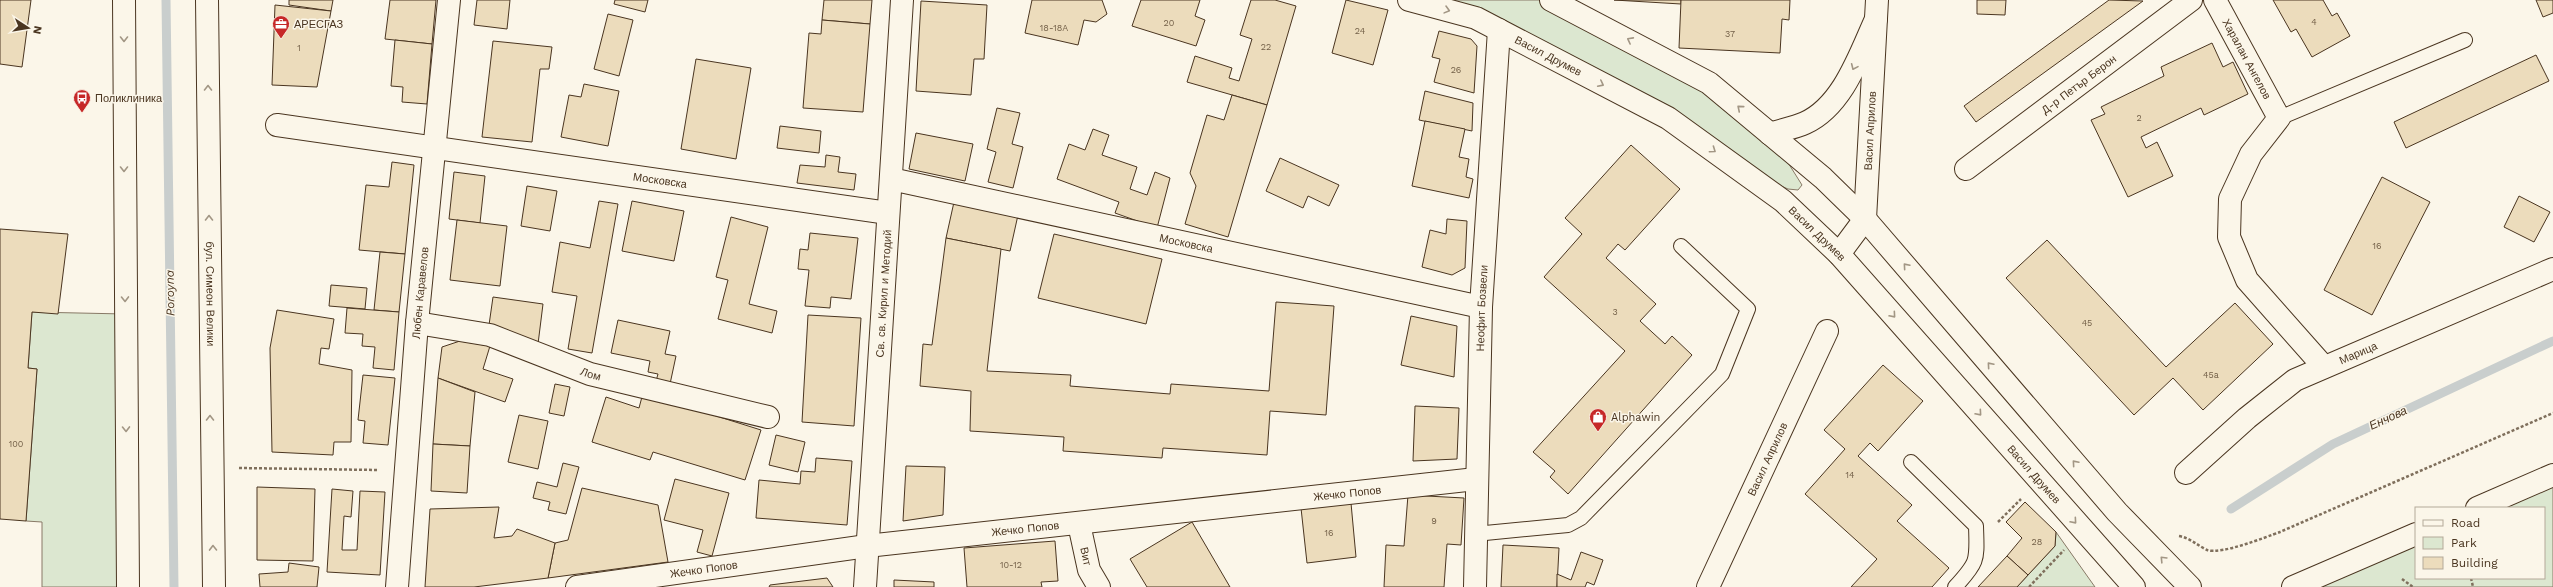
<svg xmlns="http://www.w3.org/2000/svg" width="2553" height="587" font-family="'Work Sans',sans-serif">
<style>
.green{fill:#dce7d0;stroke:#887966}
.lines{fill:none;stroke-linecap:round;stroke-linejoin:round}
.stream{stroke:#c9cecd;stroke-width:9}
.building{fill:#ecdcbc;stroke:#4a3520}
.lane-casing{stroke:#4a3520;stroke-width:16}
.street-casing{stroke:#4a3520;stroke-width:24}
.secondary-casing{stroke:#4a3520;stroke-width:24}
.path{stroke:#7f6f5c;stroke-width:2.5;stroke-dasharray:3 2;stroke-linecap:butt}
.lane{stroke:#fbf6e9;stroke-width:14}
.street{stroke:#fbf6e9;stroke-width:22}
.secondary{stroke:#fbf6e9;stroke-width:22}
.oneway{stroke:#a29684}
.labels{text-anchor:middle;stroke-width:3;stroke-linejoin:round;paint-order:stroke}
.number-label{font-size:9px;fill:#725f47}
.poi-label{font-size:11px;fill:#4a3520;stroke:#fbf6e9;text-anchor:start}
.street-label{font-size:11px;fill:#4a3520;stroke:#fbf6e9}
.water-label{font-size:12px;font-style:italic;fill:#4a3520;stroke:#fbf6e9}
</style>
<rect width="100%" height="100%" fill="#fbf6e9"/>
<g class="green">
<path d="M1409 0H1551L1591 19 1770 134 1802 185 1798 190 1788 189 1738 167 1581 73Z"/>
<path d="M32 312 125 314 128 587H42V522L26 521 37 369 28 368Z"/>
<path d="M2553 475V587H2293L2416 534V578H2544V508H2477Z"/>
<path d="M2056 532 2095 587H2017L2055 546Z"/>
</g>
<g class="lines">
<g class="stream">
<path d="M166 0 174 587"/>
<path d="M2231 509 2333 444 2553 341"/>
</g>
</g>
<g class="building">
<path d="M0 0H31L22 67 0 64Z"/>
<path d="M289 0H333L331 11 289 5Z"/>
<path d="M390 0H436L432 44 385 39Z"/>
<path d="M477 0H510L507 29 474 25Z"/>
<path d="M615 0H648L645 12 614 4Z"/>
<path d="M824 0H872L870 24 822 20Z"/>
<path d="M1032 0H1102L1107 14 1096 22 1084 20 1078 45 1025 33Z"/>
<path d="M1141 0H1200L1195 16 1205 20 1196 46 1132 26Z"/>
<path d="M1251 0H1275L1296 6 1267 105 1187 82 1195 56 1232 68 1229 78 1239 81 1252 39 1240 35Z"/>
<path d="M1346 0 1388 10 1373 65 1332 53Z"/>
<path d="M1614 0H1681V4Z"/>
<path d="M1681 0H1790L1789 20 1782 19 1780 53 1679 48Z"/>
<path d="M1977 0H2006L2005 15 1977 14Z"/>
<path d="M2109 0 2143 1 1976 122 1964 106Z"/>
<path d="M2273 0H2323L2332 16 2337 13 2350 36 2312 57 2296 29 2291 32Z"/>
<path d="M2536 0H2553V13L2543 17Z"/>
<path d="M921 1 987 5 984 59H974L971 95 916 91Z"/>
<path d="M275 5 331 11 317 87 272 85Z"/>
<path d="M608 14 633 20 619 76 594 69Z"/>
<path d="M822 20 870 24 863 112 803 108 809 33 821 34Z"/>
<path d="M1439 31 1471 39 1477 46 1474 93 1434 82 1440 59 1432 57Z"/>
<path d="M395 40 432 44 427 104 402 102 403 87 391 86Z"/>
<path d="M493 41 552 47 549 69H540L532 142 482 137Z"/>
<path d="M2212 43 2223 67 2233 62 2248 94 2204 115 2201 108 2141 137 2146 148 2157 142 2173 176 2128 197 2091 120 2105 114 2101 107 2164 76 2161 67Z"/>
<path d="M2536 55 2549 81 2406 148 2394 122Z"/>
<path d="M696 59 751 68 736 159 681 149Z"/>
<path d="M584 84 619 91 608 146 561 137 569 95 581 97Z"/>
<path d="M1425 91 1473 103 1472 131 1419 120Z"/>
<path d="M1232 95 1267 105 1228 237 1185 224 1196 186 1190 173 1207 115 1224 120Z"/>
<path d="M997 108 1020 113 1012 144 1023 147 1013 188 988 182 996 152 987 149Z"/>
<path d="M1425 121 1465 129 1459 157 1469 159 1466 177 1473 179 1469 198 1412 186Z"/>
<path d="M780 126 821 131 819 153 777 148Z"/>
<path d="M1093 129 1109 135 1102 155 1137 167 1130 189 1147 195 1155 172 1170 178 1157 228 1115 213 1119 202 1057 179 1069 144 1085 150Z"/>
<path d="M916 133 973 144 965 181 909 169Z"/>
<path d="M1631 145 1680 189 1625 250 1618 244 1606 258 1656 304 1640 321 1665 344 1672 336 1692 355 1568 494 1550 477 1555 471 1533 452 1625 351 1544 277 1582 234 1565 218Z"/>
<path d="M826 155 840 157 838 172 856 174 854 190 797 183 800 165 825 167Z"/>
<path d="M1280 158 1339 185 1329 206 1308 196 1303 208 1266 191Z"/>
<path d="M392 162 414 165 405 254 359 250 366 185 389 187Z"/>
<path d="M454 172 485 176 480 223 449 219Z"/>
<path d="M2382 177 2430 202 2372 315 2324 290Z"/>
<path d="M527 186 557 191 550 231 521 226Z"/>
<path d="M2519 196 2550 212 2534 242 2504 227Z"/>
<path d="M599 201 618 204 592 353 568 349 577 296 552 292 560 242 590 248Z"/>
<path d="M632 201 684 211 674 261 622 251Z"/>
<path d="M954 202 1018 215 1010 251 946 238Z"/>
<path d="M731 217 768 227 749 304 777 311 772 333 718 319 728 280 716 277Z"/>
<path d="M1447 219 1467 221 1465 268 1452 275 1422 267 1430 230 1446 234Z"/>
<path d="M457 220 507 226 500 286 450 280Z"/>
<path d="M0 229 68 234 58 314 32 312 28 368 37 369 26 521 0 519Z"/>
<path d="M810 233 858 238 851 299 831 297 830 308 805 306 809 270 798 269 800 249 808 250Z"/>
<path d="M1054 234 1162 259 1146 324 1038 298Z"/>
<path d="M946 238 1001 249 987 371 1071 375 1070 386 1170 394 1171 384 1269 391 1276 302 1334 306 1326 415 1270 411 1267 455 1163 448 1162 458 1063 451 1064 437 970 431 971 391 920 386 923 344 932 345Z"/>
<path d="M2047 240 2166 367 2235 303 2273 344 2203 410 2173 378 2134 415 2006 278Z"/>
<path d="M380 252 405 254 399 312 374 310Z"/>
<path d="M331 285 367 288 365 309 329 306Z"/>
<path d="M493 297 543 304 538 344 489 325Z"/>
<path d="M347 308 399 312 394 370 373 368 375 347 362 346 363 334 345 333Z"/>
<path d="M277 310 334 319 329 349 321 348 319 364 352 370 351 442H334L333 455 272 452 270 348Z"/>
<path d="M808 315 861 318 854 426 802 422Z"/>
<path d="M1411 316 1457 326 1454 377 1401 365Z"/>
<path d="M618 320 670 331 665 354 676 356 670 384 656 381 658 374 648 372 650 361 611 353Z"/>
<path d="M460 341 490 346 483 369 513 379 505 402 438 378 442 347Z"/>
<path d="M1883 365 1923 401 1878 451 1870 443 1858 456 1912 505 1897 521 1949 568 1932 587H1851L1877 559 1805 494 1845 449 1824 430Z"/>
<path d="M363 375 395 378 388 445 363 443 365 421 358 420Z"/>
<path d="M438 378 475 392 470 446 433 444Z"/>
<path d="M555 384 570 387 564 416 549 413Z"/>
<path d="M643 393 761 430 745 480 653 452 650 460 592 442 606 397 639 408Z"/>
<path d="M1415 406 1459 408 1457 459 1413 461Z"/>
<path d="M519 415 548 421 538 469 508 462Z"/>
<path d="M776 435 805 442 798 472 769 465Z"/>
<path d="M433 444 470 446 467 493 431 491Z"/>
<path d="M816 458 852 461 847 525 756 518 759 480 800 484 801 471 815 472Z"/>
<path d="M563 463 579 467 566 514 548 510 550 502 533 498 537 482 557 487Z"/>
<path d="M906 466 945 467 943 515 903 521Z"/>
<path d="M675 479 729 493 712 556 697 552 703 530 664 520Z"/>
<path d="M257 487 315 489 313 561 257 560Z"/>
<path d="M582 488 658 505 668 562 548 578 555 543 568 540Z"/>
<path d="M332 489 353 491 351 517 344 516 342 550H357L360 491 385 492 380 575 327 572Z"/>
<path d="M1408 495 1464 498 1461 545 1447 544 1444 587H1384L1386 545 1404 546Z"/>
<path d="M2025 502 2056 532 2055 546 2028 575 2007 556 2022 538 2006 522Z"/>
<path d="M1351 503 1356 557 1307 563 1301 508Z"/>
<path d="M499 507 494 538 512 536 517 529 555 543 548 578 474 587H425L430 509Z"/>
<path d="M1192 522 1230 587H1147L1130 559Z"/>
<path d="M1055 541 1058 581 1041 582 1042 587H967L964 548Z"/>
<path d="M1503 545 1559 548 1557 587H1501Z"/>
<path d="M1581 552 1603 560 1594 585 1587 582 1585 587H1557V574L1571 580Z"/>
<path d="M2007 556 2028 575 2017 587H1978Z"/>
<path d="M289 563 319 567 317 587H260L259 574 288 572Z"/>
<path d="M827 578 833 587H769L770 585Z"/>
<path d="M894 580 934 582V587H894Z"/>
</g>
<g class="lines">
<g class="lane-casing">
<g id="lane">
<path d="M2279 118 2465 40"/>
<path d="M1911 462 1976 526C1977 560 1979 561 1955 587"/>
<path d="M1475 534 1568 525 1581 518 1722 374 1748 309 1681 246"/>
</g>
</g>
<g class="street-casing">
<g id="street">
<path id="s1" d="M2215 0 2279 118 2251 154 2230 199 2229 237 2247 280 2324 367"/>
<path id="s2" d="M277 125 888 213"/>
<path id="s3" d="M1966 169 2191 0"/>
<path id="s4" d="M891 179 1481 307"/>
<path id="s5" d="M1839 254 1865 219 1877 0"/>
<path id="s6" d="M417 323 490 335 590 374 768 417"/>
<path id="s7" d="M2186 473 2247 418 2295 380 2553 269"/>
<path id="s8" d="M1079 524 1089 570 1099 587"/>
<path id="s9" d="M397 587 417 323 449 0"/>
<path id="s10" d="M577 587 867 546 1476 479"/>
<path id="s11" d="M865 587 902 0"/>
<path id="s12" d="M1475 587 1481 307 1499 30"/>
<path id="s13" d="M1708 587 1827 331"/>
</g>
</g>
<g class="secondary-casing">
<g id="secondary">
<path d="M124 0 128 587"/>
<path id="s14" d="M207 0 214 587"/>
<path id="s15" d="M1409 0 1476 18 1668 118 1783 201 1839 254 2134 587"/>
<path d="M1551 0 1709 83 1823 178 1865 219 2117 512 2190 587"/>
<path d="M1770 134C1781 130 1794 128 1805 123 1843 106 1860 54 1876 19"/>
<path d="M2477 508 2553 475"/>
<path d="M2293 587 2416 534"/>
</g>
</g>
<g class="path">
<path d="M239 468 378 470"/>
<path d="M1998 522 2021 499"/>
<path d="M2179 536C2190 538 2197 545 2207 550 2221 555 2266 537 2280 532L2553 413"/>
<path d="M2471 578 2473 587"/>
<path d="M2402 579 2413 587"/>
<path d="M2029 587 2064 550"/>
</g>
<use href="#lane" class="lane"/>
<use href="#street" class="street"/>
<use href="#secondary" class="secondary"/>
</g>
<defs><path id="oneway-chevron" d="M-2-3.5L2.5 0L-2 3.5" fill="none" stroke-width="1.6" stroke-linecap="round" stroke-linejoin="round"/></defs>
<g class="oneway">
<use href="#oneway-chevron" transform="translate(1447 10) rotate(15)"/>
<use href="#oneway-chevron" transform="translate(124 39) rotate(90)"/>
<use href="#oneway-chevron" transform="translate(1630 40) rotate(-152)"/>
<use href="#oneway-chevron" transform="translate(1854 67) rotate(114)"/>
<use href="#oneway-chevron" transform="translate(1601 84) rotate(27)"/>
<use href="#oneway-chevron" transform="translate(208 88) rotate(-90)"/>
<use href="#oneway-chevron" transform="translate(1740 108) rotate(-140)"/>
<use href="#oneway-chevron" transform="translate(1713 150) rotate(35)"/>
<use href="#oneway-chevron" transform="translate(124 169) rotate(90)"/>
<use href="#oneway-chevron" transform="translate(209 218) rotate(-90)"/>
<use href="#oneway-chevron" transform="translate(1906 266) rotate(-131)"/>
<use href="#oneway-chevron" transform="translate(125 299) rotate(89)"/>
<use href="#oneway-chevron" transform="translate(1893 315) rotate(49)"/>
<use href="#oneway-chevron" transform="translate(1990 365) rotate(-131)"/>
<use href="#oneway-chevron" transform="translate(1979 413) rotate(49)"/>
<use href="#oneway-chevron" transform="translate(210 418) rotate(-90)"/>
<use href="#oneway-chevron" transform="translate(126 429) rotate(89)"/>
<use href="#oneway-chevron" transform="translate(2075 463) rotate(-131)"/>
<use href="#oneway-chevron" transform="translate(2074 521) rotate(49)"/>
<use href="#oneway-chevron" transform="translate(213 548) rotate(-91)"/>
<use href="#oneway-chevron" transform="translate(2163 559) rotate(-134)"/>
</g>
<defs>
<g id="office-pin" transform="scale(0.9)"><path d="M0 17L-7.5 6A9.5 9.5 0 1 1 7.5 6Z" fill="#c62828" stroke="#fbf6e9"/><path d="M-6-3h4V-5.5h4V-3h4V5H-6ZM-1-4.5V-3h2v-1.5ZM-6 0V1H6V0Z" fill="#fff"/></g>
<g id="bus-pin" transform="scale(0.9)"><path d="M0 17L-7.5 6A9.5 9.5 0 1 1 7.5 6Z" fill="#c62828" stroke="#fbf6e9"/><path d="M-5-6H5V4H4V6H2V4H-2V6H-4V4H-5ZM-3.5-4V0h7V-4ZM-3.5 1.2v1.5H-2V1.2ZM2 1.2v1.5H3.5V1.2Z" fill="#fff"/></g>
<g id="shop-pin" transform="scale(0.9)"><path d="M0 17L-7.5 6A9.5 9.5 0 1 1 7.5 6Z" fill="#c62828" stroke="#fbf6e9"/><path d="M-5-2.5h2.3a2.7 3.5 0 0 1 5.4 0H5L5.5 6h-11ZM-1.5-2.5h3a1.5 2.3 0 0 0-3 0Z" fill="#fff"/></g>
</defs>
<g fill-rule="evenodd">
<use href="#office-pin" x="281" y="24"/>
<use href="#bus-pin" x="82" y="98"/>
<use href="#shop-pin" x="1598" y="417"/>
</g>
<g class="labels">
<g class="number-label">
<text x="2314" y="25">4</text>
<text x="1169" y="26">20</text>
<text x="1054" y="31">18-18A</text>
<text x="1360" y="34">24</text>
<text x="1730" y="37">37</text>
<text x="1266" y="50">22</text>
<text x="299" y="51">1</text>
<text x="1456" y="73">26</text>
<text x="2139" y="121">2</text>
<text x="2377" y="249">16</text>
<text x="1615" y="315">3</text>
<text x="2087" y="326">45</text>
<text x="2211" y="378">45a</text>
<text x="16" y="447">100</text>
<text x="1850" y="478">14</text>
<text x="1434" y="524">9</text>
<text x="1329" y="536">16</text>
<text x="2037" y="545">28</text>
<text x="1011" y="568">10-12</text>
</g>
<g class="poi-label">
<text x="294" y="28">АРЕСГАЗ</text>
<text x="95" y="102">Поликлиника</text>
<text x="1611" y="421">Alphawin</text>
</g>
<g class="street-label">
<text dy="4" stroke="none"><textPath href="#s15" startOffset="151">Васил Друмев</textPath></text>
<text dy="4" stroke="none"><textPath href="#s1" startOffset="67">Харалан Ангелов</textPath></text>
<text dy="4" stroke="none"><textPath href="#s3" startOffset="141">Д-р Петър Берон</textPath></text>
<text dy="4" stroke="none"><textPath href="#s5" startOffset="132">Васил Априлов</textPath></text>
<text dy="4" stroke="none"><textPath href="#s2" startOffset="387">Московска</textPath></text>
<text dy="4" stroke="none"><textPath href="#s15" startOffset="475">Васил Друмев</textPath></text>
<text dy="4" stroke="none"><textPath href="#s4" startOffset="302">Московска</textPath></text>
<text dy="4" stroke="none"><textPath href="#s9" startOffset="295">Любен Каравелов</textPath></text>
<text dy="4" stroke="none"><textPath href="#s11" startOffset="294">Св. св. Кирил и Методий</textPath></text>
<text dy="4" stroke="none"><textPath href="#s14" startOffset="294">бул. Симеон Велики</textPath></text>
<text dy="4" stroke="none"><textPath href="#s12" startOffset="279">Неофит Бозвели</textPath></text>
<text dy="4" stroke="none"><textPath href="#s7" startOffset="212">Марица</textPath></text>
<text dy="4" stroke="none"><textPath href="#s6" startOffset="182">Лом</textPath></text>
<text dy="4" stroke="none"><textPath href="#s13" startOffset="141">Васил Априлов</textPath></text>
<text dy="4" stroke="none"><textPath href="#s15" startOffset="799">Васил Друмев</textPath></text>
<text dy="4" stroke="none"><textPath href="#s10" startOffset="776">Жечко Попов</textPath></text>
<text dy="4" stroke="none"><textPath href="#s10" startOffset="452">Жечко Попов</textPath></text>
<text dy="4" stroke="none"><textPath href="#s8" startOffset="33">Вит</textPath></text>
<text dy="4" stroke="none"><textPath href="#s10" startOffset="128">Жечко Попов</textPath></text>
</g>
<g class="water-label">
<text transform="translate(170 293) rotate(-91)" y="4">Poroyna</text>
<text transform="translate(2388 418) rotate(-25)" y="4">Енчова</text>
</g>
</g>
<rect x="2415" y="507" width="130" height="72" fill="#fbf6e9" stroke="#b4a999"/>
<rect x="2423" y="520" width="20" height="6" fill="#fbf6e9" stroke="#b4a999"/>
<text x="2451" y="527" font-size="12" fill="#4a3520">Road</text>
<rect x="2423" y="537" width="20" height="12" fill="#dce7d0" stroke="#b4a999"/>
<text x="2451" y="547" font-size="12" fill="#4a3520">Park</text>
<rect x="2423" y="557" width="20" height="12" fill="#ecdcbc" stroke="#b4a999"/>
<text x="2451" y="567" font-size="12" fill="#4a3520">Building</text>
<g transform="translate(28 28) rotate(102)" stroke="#fbf6e9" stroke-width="3" paint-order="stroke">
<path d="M0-3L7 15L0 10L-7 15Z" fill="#4a3520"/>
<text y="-6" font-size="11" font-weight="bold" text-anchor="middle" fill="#4a3520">N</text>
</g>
</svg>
